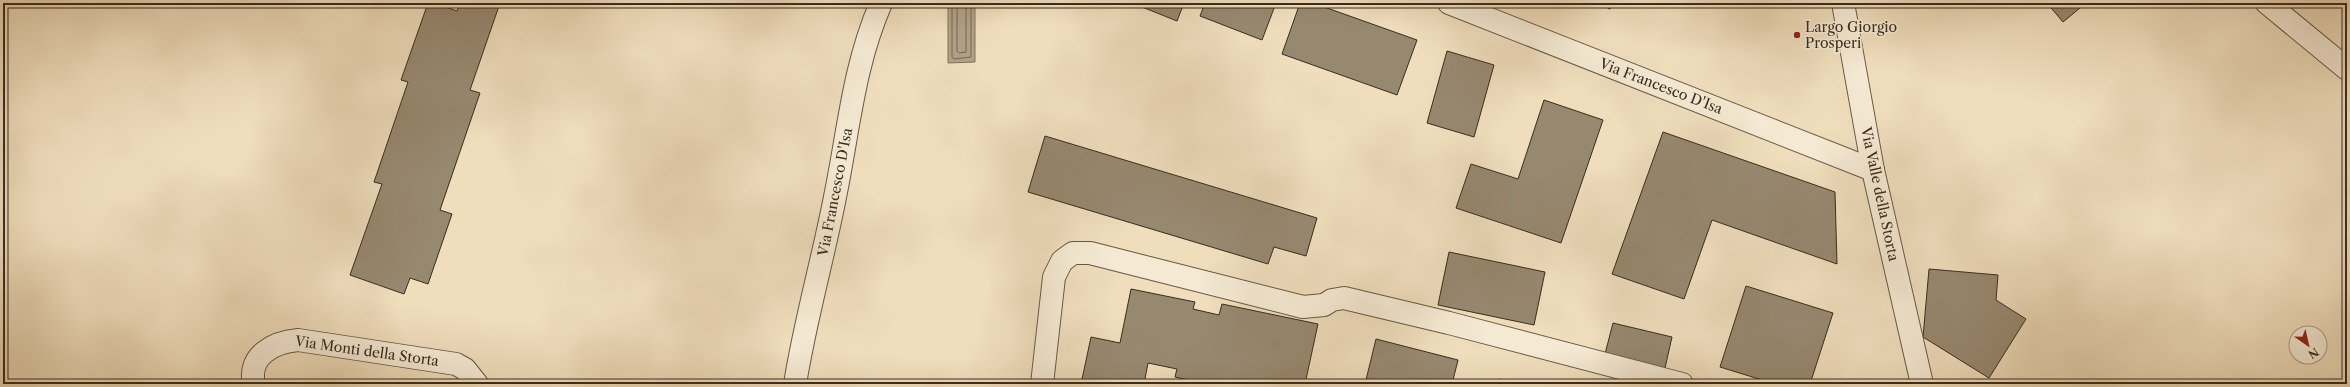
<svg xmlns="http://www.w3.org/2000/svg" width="2350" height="387" font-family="'Libre Caslon Text',serif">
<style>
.water{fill:#b1a186;stroke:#81725c}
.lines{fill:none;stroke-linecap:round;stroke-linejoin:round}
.shore{stroke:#746652;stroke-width:1}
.building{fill:#978870;stroke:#382c1e}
.minor-casing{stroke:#665846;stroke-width:24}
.minor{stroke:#f5e9d3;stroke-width:22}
.poi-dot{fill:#8f2418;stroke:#f5e9d3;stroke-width:1.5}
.labels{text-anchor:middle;stroke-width:3.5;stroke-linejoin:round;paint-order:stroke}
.poi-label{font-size:14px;fill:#382c1e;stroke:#f5e9d3;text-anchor:start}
.street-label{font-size:14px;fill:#382c1e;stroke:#f5e9d3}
</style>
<rect width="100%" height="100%" fill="#efddbc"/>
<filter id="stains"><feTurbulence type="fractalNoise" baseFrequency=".005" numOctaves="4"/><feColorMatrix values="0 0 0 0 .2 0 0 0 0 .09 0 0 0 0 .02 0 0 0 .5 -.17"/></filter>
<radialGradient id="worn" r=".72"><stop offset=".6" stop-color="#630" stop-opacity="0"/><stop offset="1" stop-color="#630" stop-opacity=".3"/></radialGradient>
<path class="water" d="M948 3H975V62L948 63Z"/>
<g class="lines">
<g class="shore">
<path d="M952 3V57L954 59 971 57V3"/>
<path d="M957 3V51L959 53 966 52V3"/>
</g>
</g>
<g class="building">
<path d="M428 3H435L457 11 460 3H500L470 90 480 93 440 210 452 214 428 284 410 278 404 294 350 275 382 184 374 182 408 82 401 80Z"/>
<path d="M1132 3H1184L1177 21Z"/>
<path d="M1205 3H1276L1262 40 1200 16Z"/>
<path d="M1300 3H1313L1417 40 1397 95 1282 54Z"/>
<path d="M1597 3H1613L1610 9Z"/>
<path d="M2047 3H2086L2063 22Z"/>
<path d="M1447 51 1494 65 1474 137 1427 123Z"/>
<path d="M1544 100 1603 120 1561 243 1456 208 1471 164 1518 179Z"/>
<path d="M1663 132 1835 192 1837 264 1712 220 1684 299 1612 274Z"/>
<path d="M1045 136 1317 218 1306 256 1274 247 1268 264 1028 192Z"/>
<path d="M1449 252 1545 272 1534 325 1438 305Z"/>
<path d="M1929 269 1998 275 1996 300 2026 319 1989 378 1923 337Z"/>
<path d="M1746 286 1833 313 1810 384H1775L1720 367Z"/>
<path d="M1131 289 1195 302 1193 309 1219 315 1222 304 1318 324 1305 384H1207L1175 377 1177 369 1148 363 1144 384H1081L1091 337 1120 343Z"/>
<path d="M1613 323 1672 337 1665 368 1605 354Z"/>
<path d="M1376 339 1458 360 1452 384H1365Z"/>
<path d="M1499 379 1520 384H1498Z"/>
</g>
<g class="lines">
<g class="minor-casing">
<g id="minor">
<path d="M1449 3 1873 170"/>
<path d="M1843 3 1873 170 1922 384"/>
<path d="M2267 3 2347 69"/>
<path d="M254 384C247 356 274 342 298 340L456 364 465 369 477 384"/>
<path d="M795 384C805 321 823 259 835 197 849 129 853 68 881 3"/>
<path d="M1042 384 1054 277 1062 261 1073 253H1090L1303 307 1324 305 1332 300 1344 298 1449 323 1682 384"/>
</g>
</g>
<use href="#minor" class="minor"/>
</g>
<circle class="poi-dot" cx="1797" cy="35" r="4"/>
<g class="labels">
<g class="poi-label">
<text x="1805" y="32">Largo Giorgio<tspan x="1805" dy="16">Prosperi</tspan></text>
</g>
<g class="street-label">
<text transform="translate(1661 86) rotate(21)" y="5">Via Francesco D'Isa</text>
<text transform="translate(835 192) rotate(-79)" y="5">Via Francesco D'Isa</text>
<text transform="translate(1880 194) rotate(78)" y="5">Via Valle della Storta</text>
<text transform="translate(367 351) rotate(8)" y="5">Via Monti della Storta</text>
</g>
</g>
<rect width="2350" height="387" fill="none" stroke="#efddbc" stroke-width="16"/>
<rect x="4" y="4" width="2342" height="379" fill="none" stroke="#382c1e" stroke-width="2"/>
<rect x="8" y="8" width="2334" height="371" fill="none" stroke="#382c1e"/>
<g transform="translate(2308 345) rotate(146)"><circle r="19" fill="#f5e9d3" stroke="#a99d8b"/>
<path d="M0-3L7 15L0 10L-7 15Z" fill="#8f2418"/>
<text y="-6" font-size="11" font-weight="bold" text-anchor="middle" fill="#382c1e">N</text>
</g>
<rect width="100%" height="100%" filter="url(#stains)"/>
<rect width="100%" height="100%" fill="url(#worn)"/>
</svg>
